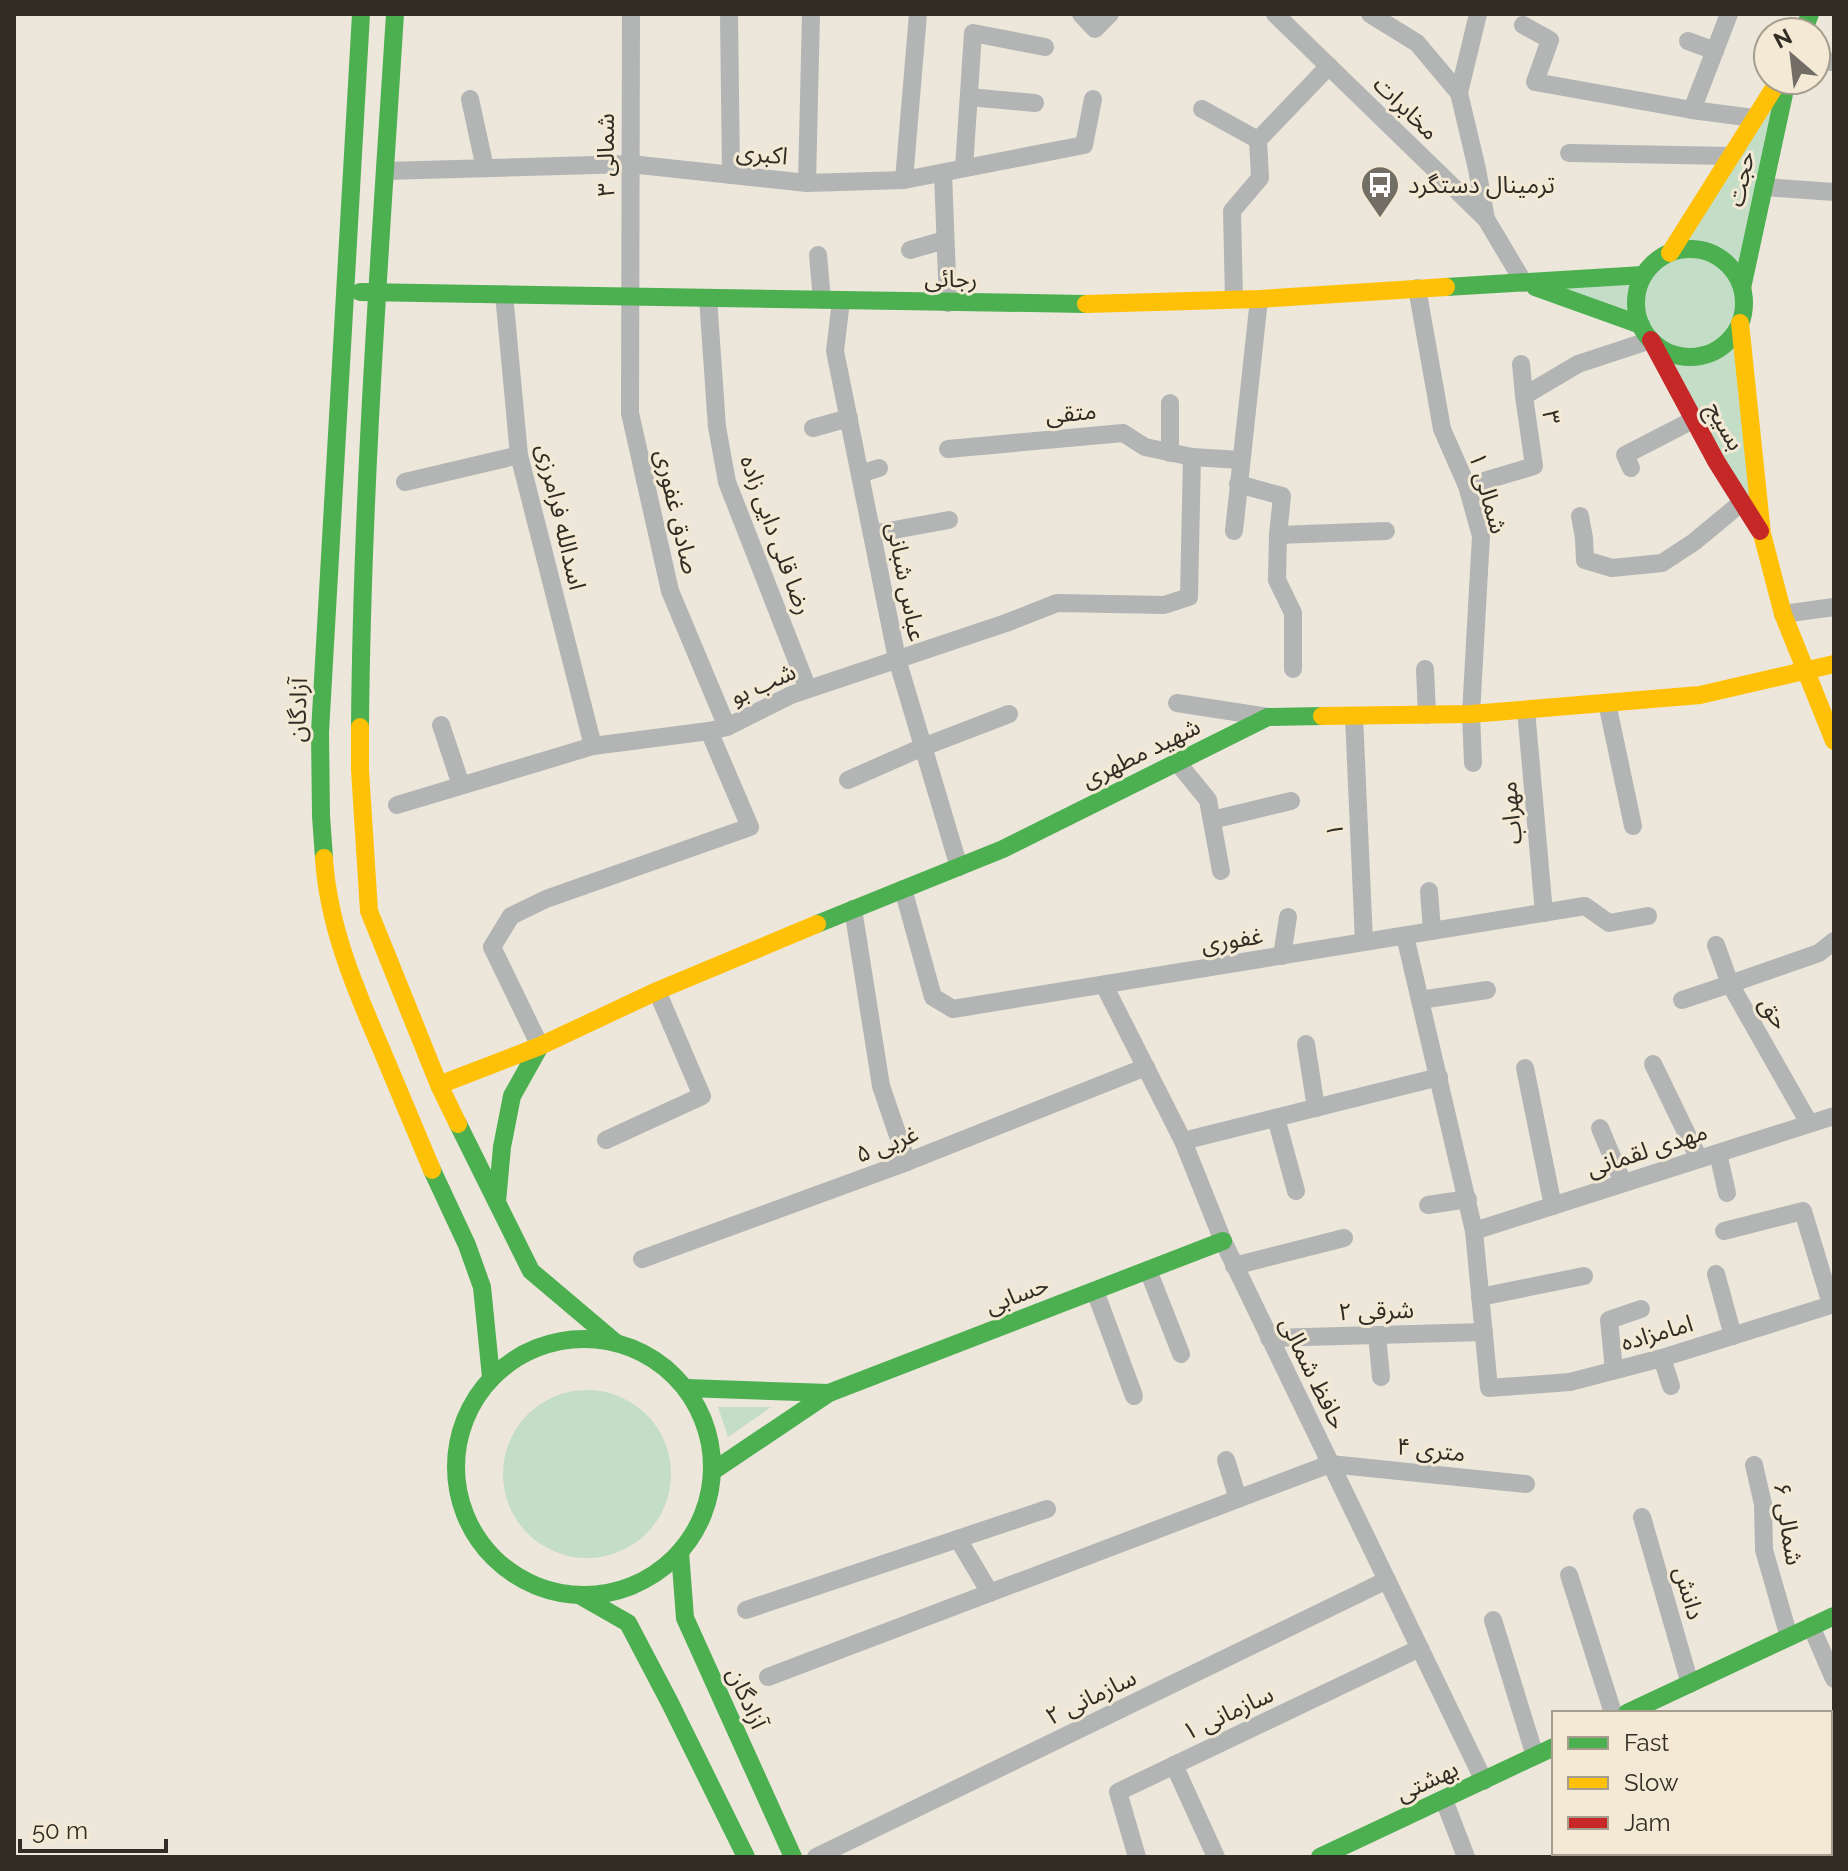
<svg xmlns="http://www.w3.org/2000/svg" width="1848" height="1871" font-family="Raleway,'Noto Sans Arabic',sans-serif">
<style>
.green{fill:#c3ddc6}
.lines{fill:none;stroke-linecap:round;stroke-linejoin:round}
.street{stroke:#b2b5b4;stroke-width:18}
.fast{stroke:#4caf50;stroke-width:18}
.slow{stroke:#ffc107;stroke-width:18}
.jam{stroke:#c62828;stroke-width:18}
.labels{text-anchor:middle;stroke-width:6;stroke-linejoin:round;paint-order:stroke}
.street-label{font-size:24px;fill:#312d25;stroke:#f3e9d4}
.poi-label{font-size:24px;fill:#312d25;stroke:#f3e9d4;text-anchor:start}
</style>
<rect width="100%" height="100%" fill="#ece6db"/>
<g class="green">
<path d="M1781 86 1739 272C1723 250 1711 244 1683 244Z"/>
<circle cx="1691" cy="302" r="47"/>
<path d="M1640 278C1633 293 1632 305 1636 321L1538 285Z"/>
<path d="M1737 342 1753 510 1665 357C1697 366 1711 363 1737 342Z"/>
<circle cx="587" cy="1474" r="84"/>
<path d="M718 1407H771L728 1437Z"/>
</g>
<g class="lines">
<g class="street">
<path d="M631 14 630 413 670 591 727 727"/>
<path d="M729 14 731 175"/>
<path d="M1081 14 1095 29 1110 14"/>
<path d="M1275 14 1486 219 1524 283"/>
<path d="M1370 14 1417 43 1459 93 1477 169 1486 219"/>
<path d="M1523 25 1550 40 1535 82 1692 110 1754 118"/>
<path d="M1688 41 1715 51"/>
<path d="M1816 61 1834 62"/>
<path d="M1459 93 1478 14"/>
<path d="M969 97 1035 103"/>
<path d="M470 99 485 168"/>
<path d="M1202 109 1258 140"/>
<path d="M1692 110 1729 14"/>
<path d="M1569 153 1731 156"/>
<path d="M964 168 973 33 1045 47"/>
<path d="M385 171 630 164 807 183 904 180 1084 145 1093 99"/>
<path d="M943 173 948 303"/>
<path d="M904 180 918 14"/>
<path d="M807 183 811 14"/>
<path d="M1764 187 1834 192"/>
<path d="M910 250 945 240"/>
<path d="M818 255 822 300"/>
<path d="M1417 288 1442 429 1467 486 1481 536 1471 714 1473 763"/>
<path d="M504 294 519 455 593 746"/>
<path d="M708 298 717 427 727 482 808 689"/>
<path d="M1234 299 1232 211 1260 178 1258 140 1329 66"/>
<path d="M841 301 835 351 897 659 959 867"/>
<path d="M1521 364 1524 396"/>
<path d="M813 428 849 418"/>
<path d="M948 449 1123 433 1145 447 1192 457 1241 460"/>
<path d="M1170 453V403"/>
<path d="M1631 468 1625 455 1693 420"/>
<path d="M860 474 879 468"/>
<path d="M405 482 519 455"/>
<path d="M1238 484 1282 496 1278 535 1277 580 1293 613V669"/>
<path d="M1467 486 1534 466 1524 396 1578 364 1651 340"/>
<path d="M1580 516 1584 538 1585 560 1612 568 1662 563 1694 542 1741 503"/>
<path d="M1234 531 1259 299"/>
<path d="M872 534 949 520"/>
<path d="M1278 535 1386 531"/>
<path d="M1783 614 1834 607"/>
<path d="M1425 669 1427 715"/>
<path d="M1177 703 1268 717"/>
<path d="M1607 703 1633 826"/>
<path d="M1526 710 1544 913"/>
<path d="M1354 716 1364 942"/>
<path d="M441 725 461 785"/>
<path d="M1177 762 1208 800 1221 871"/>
<path d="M848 780 923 747 1009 714"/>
<path d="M397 805 593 746 709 731"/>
<path d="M1212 820 1291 801"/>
<path d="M903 889 933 997 953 1009 1585 906 1609 923 1648 916"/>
<path d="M1429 891 1432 931"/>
<path d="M853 909 881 1086 907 1162"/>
<path d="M1405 936 1474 1231 1489 1388 1570 1382 1662 1358 1834 1304"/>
<path d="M1282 956 1288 917"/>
<path d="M1104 985 1183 1141 1223 1241 1484 1781"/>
<path d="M1420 1000 1487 990"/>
<path d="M1682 1000 1730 984 1716 945"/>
<path d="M1306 1044 1316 1108"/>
<path d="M540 1046 492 947 511 916 546 899 750 827 709 731 727 727 791 695 1006 623 1057 603 1164 605 1189 597 1192 457"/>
<path d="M1653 1064 1699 1159"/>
<path d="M1525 1068 1553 1206"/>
<path d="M1276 1118 1296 1191"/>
<path d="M1809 1123 1730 984 1819 953 1834 941"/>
<path d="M1600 1128 1623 1183"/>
<path d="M606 1140 702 1096 657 991"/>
<path d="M1183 1141 1439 1077"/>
<path d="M1718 1153 1727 1193"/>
<path d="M1428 1205 1468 1199"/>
<path d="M1474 1231 1834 1116"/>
<path d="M1724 1231 1803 1211 1831 1304"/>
<path d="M642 1259 907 1162 1146 1067"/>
<path d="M1234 1266 1344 1238"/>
<path d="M1148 1270 1181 1354"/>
<path d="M1716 1274 1733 1336"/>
<path d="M1095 1291 1134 1396"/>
<path d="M1480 1297 1584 1276"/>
<path d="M1377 1335 1381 1377"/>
<path d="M1269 1338 1484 1332"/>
<path d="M1662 1358 1671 1386"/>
<path d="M1614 1370 1609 1320 1641 1309"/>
<path d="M1226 1460 1238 1499"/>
<path d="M1754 1465 1763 1504 1764 1550 1789 1637"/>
<path d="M1642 1517 1690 1684"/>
<path d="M958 1539 990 1593"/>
<path d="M1569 1575 1613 1713"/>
<path d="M746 1610 1047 1509"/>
<path d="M1493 1620 1535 1756"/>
<path d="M1811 1626 1834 1679"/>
<path d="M768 1677 1330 1464 1526 1484"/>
<path d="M1830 1760 1834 1758"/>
<path d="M1174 1765 1216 1857"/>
<path d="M1444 1800 1466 1857"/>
<path d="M1830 1846 1834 1845"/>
<path d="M816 1857 1387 1580"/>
<path d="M1137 1857 1118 1792 1420 1648"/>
<path d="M1582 1857 1592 1853"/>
<path d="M1808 1857 1817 1853"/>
</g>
<g class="fast">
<path d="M1803 32 1810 14"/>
<circle cx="1690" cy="303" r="54"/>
<path d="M1446 287 1643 275"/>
<path d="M1535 287 1641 325"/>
<path d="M1742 288 1787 80"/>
<path d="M360 292 1086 304"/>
<path d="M360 727C362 489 380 251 395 14"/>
<path d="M324 858 321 816 320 732 361 14"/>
<path d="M817 924 1003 849 1268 717 1322 716"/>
<path d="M458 1124 531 1271 615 1342"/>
<path d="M432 1170 467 1245 482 1287 491 1377"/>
<path d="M497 1202 502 1147 512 1096 540 1046"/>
<circle cx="584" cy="1467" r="128"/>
<path d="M686 1388 829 1393"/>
<path d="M713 1471 829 1393 1223 1241"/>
<path d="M680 1552 685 1618 793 1857"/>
<path d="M579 1595 628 1623 670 1703 746 1857"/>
<path d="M1627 1713 1834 1616"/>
<path d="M1320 1857 1554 1747"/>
</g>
<g class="slow">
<path d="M1670 253 1779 80"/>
<path d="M1086 304 1259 299 1446 287"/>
<path d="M1740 323 1762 534 1783 614 1834 741"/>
<path d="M1322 716 1471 714 1700 695 1834 664"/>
<path d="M360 727V770L369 911 439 1085 458 1124"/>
<path d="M324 858C328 924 354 986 380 1046 397 1087 415 1129 432 1170"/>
<path d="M439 1085 540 1046 657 991 817 924"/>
</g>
<path class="jam" d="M1651 340 1716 461 1760 531"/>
</g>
<defs>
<g id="bus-pin" transform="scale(2)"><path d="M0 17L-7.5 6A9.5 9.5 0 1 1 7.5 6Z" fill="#726e65" stroke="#f3e9d4"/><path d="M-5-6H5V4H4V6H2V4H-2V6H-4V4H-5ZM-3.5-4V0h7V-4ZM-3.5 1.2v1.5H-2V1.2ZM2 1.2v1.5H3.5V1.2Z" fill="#fff"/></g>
</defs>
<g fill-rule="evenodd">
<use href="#bus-pin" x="1380" y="185"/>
</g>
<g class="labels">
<g class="street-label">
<text transform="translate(1406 108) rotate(44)" y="8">مخابرات</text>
<text transform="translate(762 154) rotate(6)" y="8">اکبری</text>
<text transform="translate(606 155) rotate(-90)" y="8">۳ شمالی</text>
<text transform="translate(1741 179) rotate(-78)" y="8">حجت</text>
<text transform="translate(951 279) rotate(1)" y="8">رجائی</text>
<text transform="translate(1071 413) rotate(-5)" y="8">متقی</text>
<text transform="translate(1551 417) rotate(83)" y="8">۳</text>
<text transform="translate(1725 426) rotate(60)" y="8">بسیج</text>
<text transform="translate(1488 493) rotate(74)" y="8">۱ شمالی</text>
<text transform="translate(677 512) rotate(77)" y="8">صادق غفوری</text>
<text transform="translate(561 517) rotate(77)" y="8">اسدالله فرامرزی</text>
<text transform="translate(776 535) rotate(70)" y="8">رضا قلی دایی زاده</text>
<text transform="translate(906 582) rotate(79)" y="8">عباس شبانی</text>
<text transform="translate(763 684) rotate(-24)" y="8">شب بو</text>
<text transform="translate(298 710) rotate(-88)" y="8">آزادگان</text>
<text transform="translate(1141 753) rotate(-26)" y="8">شهید مطهری</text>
<text transform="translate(1511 813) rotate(-95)" y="8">مهراب</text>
<text transform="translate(1335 830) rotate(-93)" y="8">۱</text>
<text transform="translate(1232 940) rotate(-9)" y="8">غفوری</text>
<text transform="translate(1774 1013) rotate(60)" y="8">حق</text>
<text transform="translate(887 1144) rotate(-21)" y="8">۵ غربی</text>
<text transform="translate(1647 1150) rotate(-18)" y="8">مهدی لقمانی</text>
<text transform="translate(1017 1295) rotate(-21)" y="8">حسابی</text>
<text transform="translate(1376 1311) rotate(-2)" y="8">۲ شرقی</text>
<text transform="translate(1657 1333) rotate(-16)" y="8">امامزاده</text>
<text transform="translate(1313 1373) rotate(64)" y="8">حافظ شمالی</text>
<text transform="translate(1431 1450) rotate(6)" y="8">۴ متری</text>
<text transform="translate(1788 1524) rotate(81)" y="8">شمالی ۶</text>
<text transform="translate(1689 1593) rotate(74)" y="8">دانش</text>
<text transform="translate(1091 1697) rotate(-26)" y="8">سازمانی ۲</text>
<text transform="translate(747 1698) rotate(66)" y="8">آزادگان</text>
<text transform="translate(1228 1713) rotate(-25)" y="8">سازمانی ۱</text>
<text transform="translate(1427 1781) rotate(-25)" y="8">بهشتی</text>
</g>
<g class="poi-label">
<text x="1408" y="193">ترمینال دستگرد</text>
</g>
</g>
<rect width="1848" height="1871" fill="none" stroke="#312d25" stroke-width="32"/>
<rect x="1552" y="1711" width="280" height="144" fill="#f3e9d4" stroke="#a59e8e" stroke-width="2"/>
<rect x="1568" y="1737" width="40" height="12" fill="#4caf50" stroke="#a59e8e" stroke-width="2"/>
<text x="1624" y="1751" font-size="24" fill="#312d25">Fast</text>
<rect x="1568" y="1777" width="40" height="12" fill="#ffc107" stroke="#a59e8e" stroke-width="2"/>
<text x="1624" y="1791" font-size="24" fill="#312d25">Slow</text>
<rect x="1568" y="1817" width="40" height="12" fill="#c62828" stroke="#a59e8e" stroke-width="2"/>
<text x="1624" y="1831" font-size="24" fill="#312d25">Jam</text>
<g transform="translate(1792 56) rotate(332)"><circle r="38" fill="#f3e9d4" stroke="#a59e8e" stroke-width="2"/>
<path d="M0-6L14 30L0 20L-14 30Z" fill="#726e65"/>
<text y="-12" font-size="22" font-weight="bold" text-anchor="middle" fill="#312d25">N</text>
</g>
<path d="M20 1839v12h146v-12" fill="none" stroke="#312d25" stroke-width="4"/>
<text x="32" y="1839" font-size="24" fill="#312d25" stroke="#f3e9d4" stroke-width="6" paint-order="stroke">50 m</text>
</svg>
